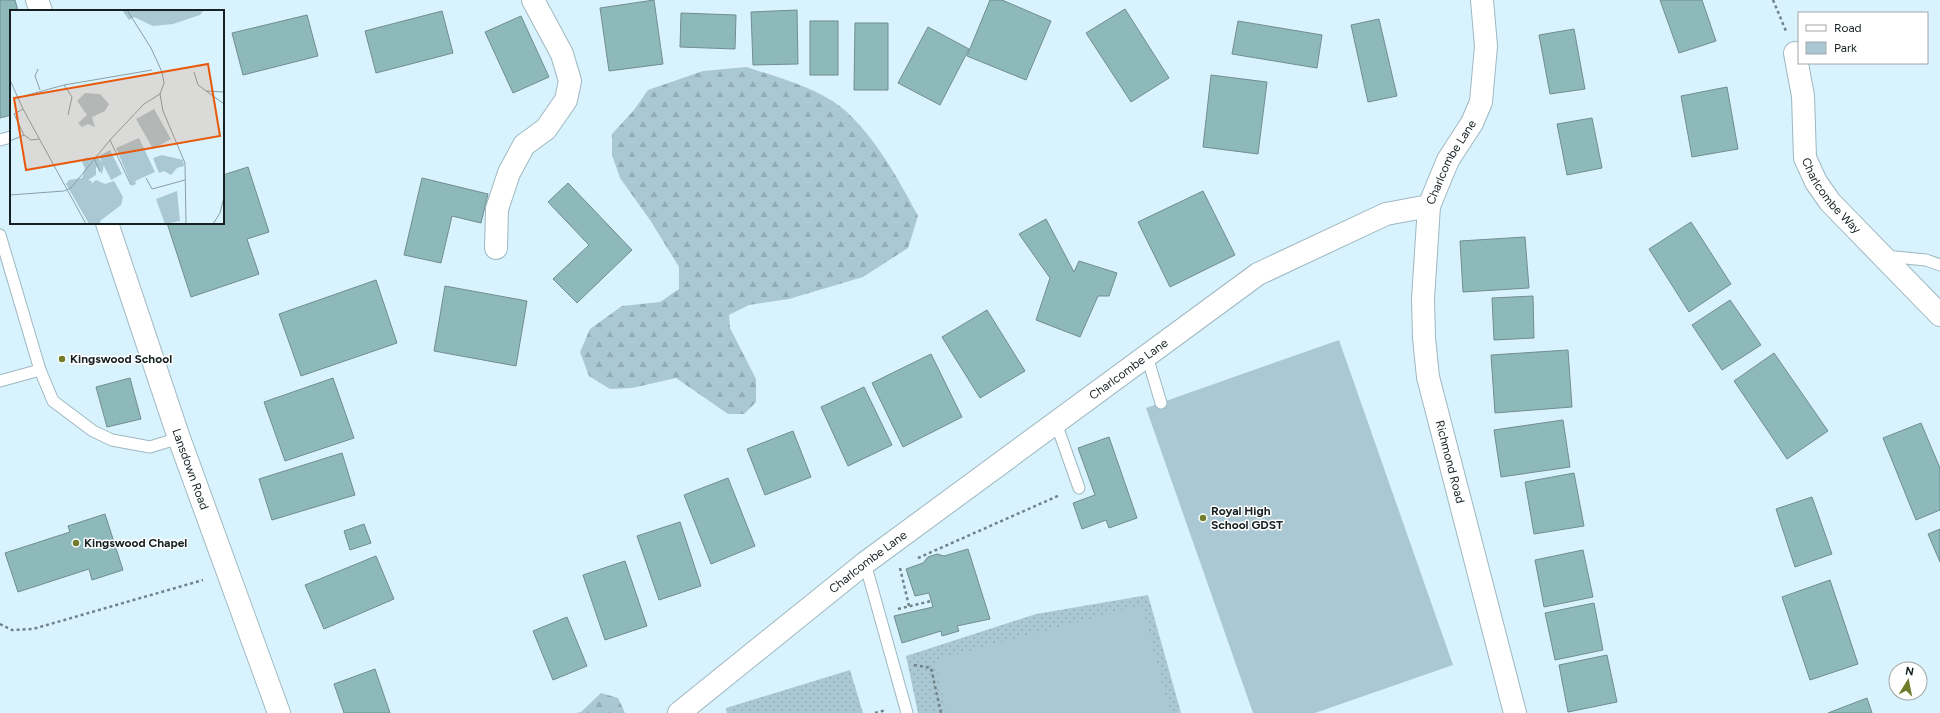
<svg xmlns="http://www.w3.org/2000/svg" width="1940" height="713" font-family="Figtree,sans-serif">
<style>
.green{fill:url(#green-dots)}
.forest{fill:url(#forest-firs)}
.pitch{fill:#aac8d3}
.building{fill:#8db9bb;stroke:#718d8f}
.lines{fill:none;stroke-linecap:round;stroke-linejoin:round}
.lane-casing{stroke:#9eb8c1;stroke-width:13}
.street-casing{stroke:#9eb8c1;stroke-width:24}
.secondary-casing{stroke:#9eb8c1;stroke-width:24}
.path{stroke:#708288;stroke-width:2.5;stroke-dasharray:3 3;stroke-linecap:butt}
.lane{stroke:#fff;stroke-width:11}
.street{stroke:#fff;stroke-width:22}
.secondary{stroke:#fff;stroke-width:22}
.poi-dot{fill:#707c29;stroke:#fff;stroke-width:1.5}
.labels{text-anchor:middle;stroke-width:3;stroke-linejoin:round;paint-order:stroke}
.street-label{font-size:12px;fill:#162023;stroke:#fff}
.poi-label{font-size:12px;font-weight:bold;fill:#162023;stroke:#fff;text-anchor:start}
.inset-road{fill:none;stroke:#8a9fa6;stroke-width:1}
.view{fill:#e8590c;fill-opacity:0.15;stroke:#e8590c;stroke-width:2}
.inset-edge{fill:none;stroke:#162023;stroke-width:2}
</style>
<defs>
<pattern id="green-dots" width="8" height="8" patternUnits="userSpaceOnUse"><rect width="8" height="8" fill="#aac8d3"/><path d="M2 2h.1M6 6h.1" fill="none" stroke="#92acb5" stroke-width="1.8" stroke-linecap="round"/></pattern>
<pattern id="forest-firs" width="22" height="20" patternUnits="userSpaceOnUse"><rect width="22" height="20" fill="#aac8d3"/><path d="M5 1l3.5 6h-7zM16 11l3.5 6h-7z" fill="#92acb5"/></pattern>
</defs>
<rect width="100%" height="100%" fill="#d8f3fd"/>
<g class="green">
<path d="M1148 595 1181 713H918L906 656 1036 614Z"/>
<path d="M850 670 863 713H727L726 708Z"/>
</g>
<g class="forest">
<path d="M746 67C777 77 815 87 841 107 873 133 899 180 918 216L908 248 863 277 789 299 749 305 729 315 730 328 756 379V402L744 414H728L676 378 632 388 610 389 589 376 580 352 590 329 622 306 660 302 679 289V267L650 220 620 178 612 155V134L634 110 648 90 703 71Z"/>
<path d="M601 693 618 698 625 713H576L581 712Z"/>
</g>
<g class="pitch">
<path d="M1339 340 1453 665 1315 713H1253L1146 408Z"/>
<path d="M1142 605 1170 713H947L935 660Z"/>
</g>
<g class="building">
<path d="M0 0H15L18 11H11V115L0 118Z"/>
<path d="M654 0 663 64 609 71 600 8Z"/>
<path d="M990 0H1002L1051 21 1026 80 967 56Z"/>
<path d="M1660 0H1702L1716 41 1679 53Z"/>
<path d="M1125 9 1169 78 1131 102 1086 33Z"/>
<path d="M797 10 798 64 753 65 751 12Z"/>
<path d="M442 11 453 53 376 73 365 31Z"/>
<path d="M681 13 736 15 735 49 680 47Z"/>
<path d="M307 15 318 56 243 75 232 33Z"/>
<path d="M521 16 549 77 513 93 485 32Z"/>
<path d="M1379 19 1397 96 1368 102 1351 25Z"/>
<rect x="810" y="21" width="28" height="54"/>
<path d="M1238 21 1322 35 1317 68 1232 54Z"/>
<path d="M855 23H888V90H854Z"/>
<path d="M928 27 969 49 940 105 898 83Z"/>
<path d="M1574 29 1585 89 1550 94 1539 35Z"/>
<path d="M1211 75 1267 82 1258 154 1203 147Z"/>
<path d="M1727 87 1738 149 1692 157 1681 96Z"/>
<path d="M1592 118 1602 168 1567 175 1557 124Z"/>
<path d="M248 167 269 232 247 239 259 274 191 297 167 223H223V175Z"/>
<path d="M422 178 488 194 481 223 452 216 441 263 404 255Z"/>
<path d="M568 183 632 250 577 303 553 279 589 245 548 202Z"/>
<path d="M1203 191 1235 255 1170 287 1138 222Z"/>
<path d="M1046 219 1074 272 1079 261 1117 273 1109 296H1098L1080 337 1036 320 1050 278 1019 234Z"/>
<path d="M1691 222 1731 284 1689 312 1649 249Z"/>
<path d="M1525 237 1529 288 1463 292 1460 241Z"/>
<path d="M376 280 397 343 301 376 279 314Z"/>
<path d="M445 286 527 301 516 366 434 351Z"/>
<path d="M1533 296 1534 338 1494 340 1492 298Z"/>
<path d="M1730 300 1761 345 1722 370 1692 325Z"/>
<path d="M987 310 1025 371 980 398 942 337Z"/>
<path d="M1568 350 1572 407 1495 413 1491 355Z"/>
<path d="M1774 353 1828 431 1787 459 1734 381Z"/>
<path d="M931 354 962 417 903 447 872 383Z"/>
<path d="M130 378 141 419 107 427 96 387Z"/>
<path d="M333 378 354 438 285 461 264 402Z"/>
<path d="M864 387 892 445 848 466 821 407Z"/>
<path d="M1563 420 1570 467 1501 477 1494 430Z"/>
<path d="M1921 423 1940 468V510L1916 520 1883 438Z"/>
<path d="M793 431 811 477 765 495 747 449Z"/>
<path d="M1109 437 1137 518 1109 528 1106 520 1082 529 1073 503 1095 495 1078 448Z"/>
<path d="M342 453 355 495 272 520 259 479Z"/>
<path d="M1574 473 1584 526 1534 534 1525 482Z"/>
<path d="M728 478 755 546 711 564 684 495Z"/>
<path d="M1812 497 1832 554 1795 567 1776 509Z"/>
<path d="M105 514 123 570 92 580 89 569 18 592 5 553 70 532 68 526Z"/>
<path d="M680 522 701 586 659 600 637 536Z"/>
<path d="M364 524 371 543 350 550 344 531Z"/>
<path d="M1940 529V562L1928 534Z"/>
<path d="M968 549 990 619 957 626 959 631 942 636 941 631 902 643 894 616 933 607 929 593 915 596 906 569 923 563 928 557 937 554 944 556Z"/>
<path d="M1583 550 1593 597 1544 607 1535 560Z"/>
<path d="M376 556 394 599 324 629 305 585Z"/>
<path d="M625 561 647 626 605 640 583 575Z"/>
<path d="M1830 580 1858 664 1810 680 1782 597Z"/>
<path d="M1594 603 1603 650 1555 660 1545 613Z"/>
<path d="M567 617 587 666 553 680 533 631Z"/>
<path d="M1607 655 1617 702 1568 712 1559 665Z"/>
<path d="M375 669 390 713H344L334 684Z"/>
<path d="M1867 698 1872 713H1828Z"/>
</g>
<g class="lines">
<g class="lane-casing">
<g id="lane">
<path d="M0 140 11 137"/>
<path d="M0 235 40 370 53 401 93 431 112 440 150 447 179 438"/>
<path d="M1885 256 1926 260 1940 265"/>
<path d="M1147 356 1161 403"/>
<path d="M0 381 40 370"/>
<path d="M1056 423 1079 488"/>
<path d="M865 563 907 713"/>
</g>
</g>
<g class="street-casing">
<g id="street">
<path id="s1" d="M1795 53 1803 96 1805 158 1816 182 1830 202 1940 315"/>
<path id="s2" d="M1429 206 1423 299 1424 338 1428 377 1515 713"/>
<path d="M496 248 497 209 509 173 524 145 546 129 566 100 570 81 562 54 533 0"/>
<path id="s3" d="M679 713 865 563 1258 274 1386 214 1429 206 1448 160 1472 123 1481 102 1486 46 1482 0"/>
</g>
</g>
<g class="secondary-casing">
<g id="secondary">
<path d="M37 0 41 11"/>
<path id="s4" d="M107 223 179 438 279 713"/>
</g>
</g>
<g class="path">
<path d="M1773 0 1786 31"/>
<path d="M918 558 1060 495"/>
<path d="M900 568 909 606"/>
<path d="M898 609 931 601"/>
<path d="M0 624 12 630 33 629 203 580"/>
<path d="M914 665 931 668 941 713"/>
<path d="M875 713 886 710"/>
</g>
<use href="#lane" class="lane"/>
<use href="#street" class="street"/>
<use href="#secondary" class="secondary"/>
</g>
<g class="poi-dot">
<circle cx="62" cy="359" r="4"/>
<circle cx="1203" cy="518" r="4"/>
<circle cx="76" cy="543" r="4"/>
</g>
<g class="labels">
<g class="street-label">
<text dy="4" stroke="none"><textPath href="#s3" startOffset="961">Charlcombe Lane</textPath></text>
<text dy="4" stroke="none"><textPath href="#s1" startOffset="152">Charlcombe Way</textPath></text>
<text dy="4" stroke="none"><textPath href="#s3" startOffset="566">Charlcombe Lane</textPath></text>
<text dy="4" stroke="none"><textPath href="#s2" startOffset="259">Richmond Road</textPath></text>
<text dy="4" stroke="none"><textPath href="#s4" startOffset="260">Lansdown Road</textPath></text>
<text dy="4" stroke="none"><textPath href="#s3" startOffset="242">Charlcombe Lane</textPath></text>
</g>
<g class="poi-label">
<text x="70" y="363">Kingswood School</text>
<text x="1211" y="515">Royal High<tspan x="1211" dy="14">School GDST</tspan></text>
<text x="84" y="547">Kingswood Chapel</text>
</g>
</g>
<g transform="translate(10 10)">
<rect width="214" height="214" fill="#d8f3fd"/>
<path d="M129 128 145 162 125 171 126 174 122 176 106 138ZM100 140 112 164 101 170 89 146ZM152 145 173 150 174 156 167 158 161 165 154 161 149 163 143 148ZM167 181 170 211 155 214 146 189Z" fill="#aac8d3"/>
<path d="M112 0H194L190 5 163 14 143 16 124 7 119 10ZM75 83 90 84 99 94 95 101 82 107 85 117 78 114 72 117 68 113 77 105 67 91ZM76 147 80 150 88 148 94 154 92 164 87 156 86 158V165L78 170 82 171 81 174 86 170 95 174 104 171 113 187 111 195 90 211 91 214H79L56 174 59 170 72 168 75 158 72 152Z" fill="#aac8d3"/>
<path d="M144 99 161 129 143 139 126 109ZM129 129 143 161 123 170 109 138Z" fill="#aac8d3"/>
<path class="inset-road" d="M28 59 25 66 30 80M184 62 188 75 214 94M0 70 13 99 76 214M54 75 62 87 58 105M196 81 214 82M150 84 153 101 175 153 176 214M7 88 54 75 142 60M13 99 4 104 14 125 21 130 29 129M100 130 121 175M0 131 14 125M84 148 90 162M136 168 142 179 175 170M0 185 54 181 61 178 100 130 134 94 150 84 154 73 152 62 141 38 117 0M203 214 210 203 214 187"/>
<path class="view" d="M198 54 210 126 16 160 4 88Z"/>
<rect width="214" height="214" class="inset-edge"/>
</g>
<rect x="1798" y="12" width="130" height="52" fill="#ffffff" stroke="#a2a6a7"/>
<rect x="1806" y="25" width="20" height="6" fill="#ffffff" stroke="#a2a6a7"/>
<text x="1834" y="32" font-size="12" fill="#162023">Road</text>
<rect x="1806" y="42" width="20" height="12" fill="#aac8d3" stroke="#a2a6a7"/>
<text x="1834" y="52" font-size="12" fill="#162023">Park</text>
<g transform="translate(1908 681) rotate(10)"><circle r="19" fill="#ffffff" stroke="#a2a6a7"/>
<path d="M0-3L7 15L0 10L-7 15Z" fill="#707c29"/>
<text y="-6" font-size="11" font-weight="bold" text-anchor="middle" fill="#162023">N</text>
</g>
</svg>
